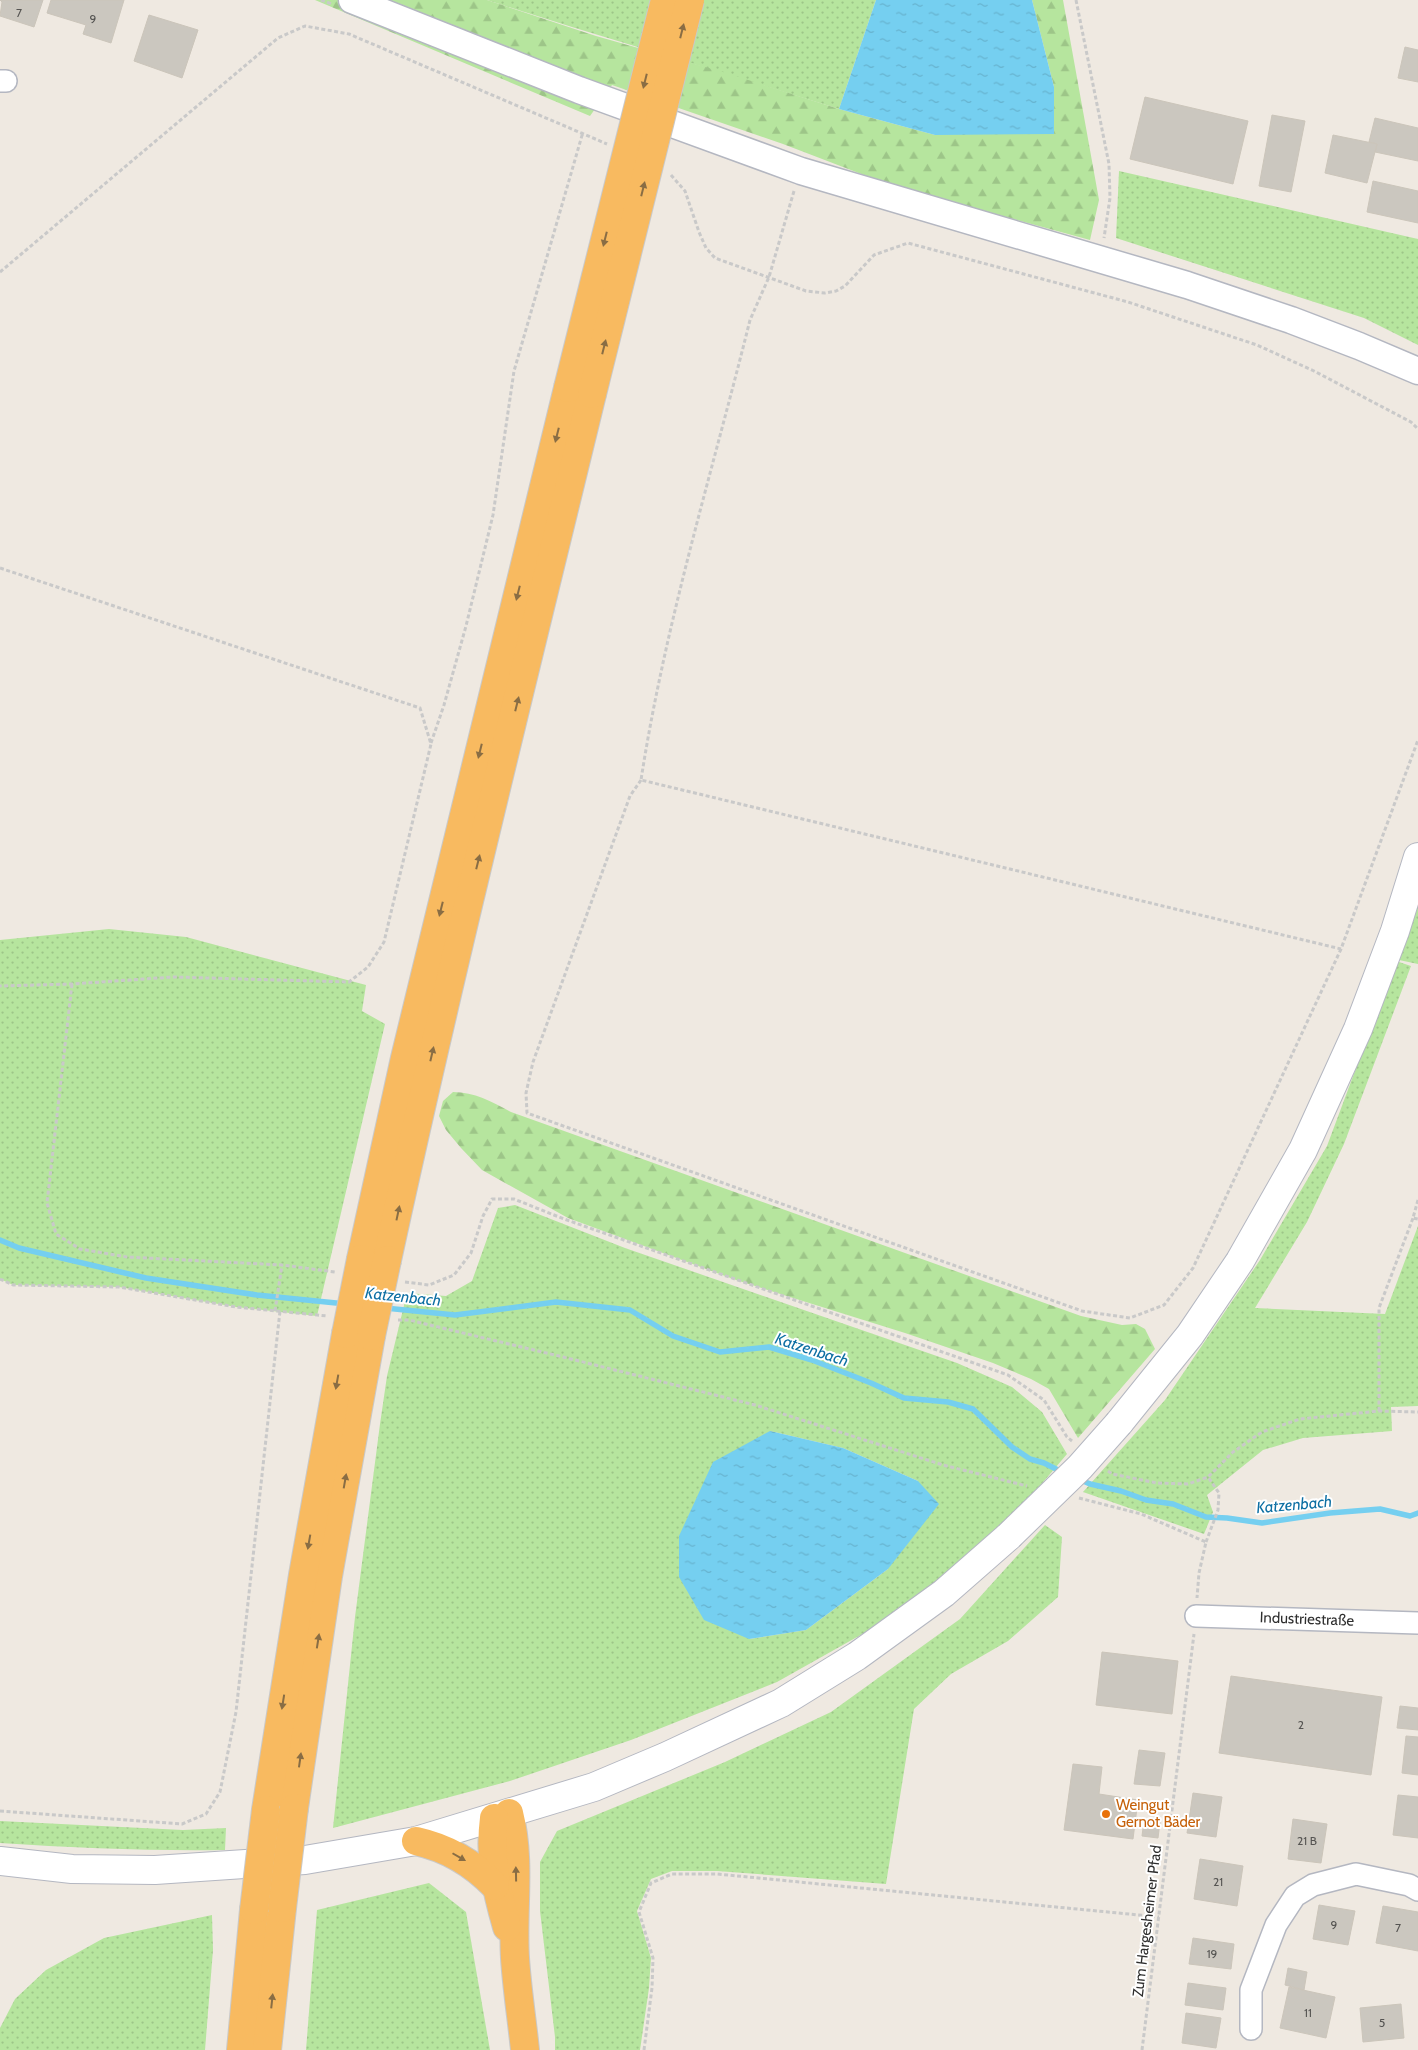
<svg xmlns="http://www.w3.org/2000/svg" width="1418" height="2050" font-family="Cabin,sans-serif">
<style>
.grass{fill:url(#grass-dots);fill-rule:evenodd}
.forest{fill:url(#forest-firs)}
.water{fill:url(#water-ripples)}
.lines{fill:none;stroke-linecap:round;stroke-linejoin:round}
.stream{stroke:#75cff0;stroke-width:5.5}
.building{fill:#cbc7bf;stroke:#cbc5ba}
.minor-casing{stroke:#b4b7c1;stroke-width:24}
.tertiary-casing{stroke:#b4b7c1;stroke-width:29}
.secondary-casing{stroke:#b4b7c1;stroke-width:30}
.trunk-casing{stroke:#c9c9c9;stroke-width:30}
.path{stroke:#c9c9c9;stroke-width:3;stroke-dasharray:4 2.5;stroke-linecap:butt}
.minor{stroke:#fff;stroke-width:21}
.tertiary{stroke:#fff;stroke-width:26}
.secondary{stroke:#fff;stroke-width:28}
.trunk{stroke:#f8ba60;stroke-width:28}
.secondary-bridge-casing{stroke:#b4b7c1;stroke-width:30;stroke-linecap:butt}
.trunk-bridge-casing{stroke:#c9c9c9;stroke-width:30;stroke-linecap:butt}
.secondary-bridge{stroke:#fff;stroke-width:28}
.trunk-bridge{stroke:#f8ba60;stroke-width:28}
.oneway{fill:#896d44}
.food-dot{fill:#e8710a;stroke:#fff;stroke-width:2}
.labels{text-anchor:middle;stroke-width:4;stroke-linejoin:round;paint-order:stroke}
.number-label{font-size:12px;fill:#555452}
.street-label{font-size:15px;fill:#2e2e2e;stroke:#fff}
.food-label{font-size:15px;fill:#c56008;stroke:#fff;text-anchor:start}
.water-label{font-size:16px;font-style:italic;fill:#0d6fa3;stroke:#fff}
</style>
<defs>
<pattern id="grass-dots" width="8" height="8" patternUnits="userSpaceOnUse" patternTransform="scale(1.25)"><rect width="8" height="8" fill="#b6e59e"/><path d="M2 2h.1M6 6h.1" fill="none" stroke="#9dc588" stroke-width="1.8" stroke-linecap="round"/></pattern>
<pattern id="forest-firs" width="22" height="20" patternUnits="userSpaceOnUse" patternTransform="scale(1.25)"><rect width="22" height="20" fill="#b6e59e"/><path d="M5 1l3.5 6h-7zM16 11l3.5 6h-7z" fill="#9dc588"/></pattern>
<pattern id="water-ripples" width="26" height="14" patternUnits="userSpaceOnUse" patternTransform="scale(1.25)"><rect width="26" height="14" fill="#75cff0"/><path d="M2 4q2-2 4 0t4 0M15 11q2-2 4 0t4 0" fill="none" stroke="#66b2ce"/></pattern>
</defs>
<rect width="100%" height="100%" fill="#efe9e1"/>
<g class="grass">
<path d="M487 0H876L839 109C722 72 604 38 487 0Z"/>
<path d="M1119 171 1418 239V345L1364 318 1116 238Z"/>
<path d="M1418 903V964L1399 960Z"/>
<path d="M109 929 186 937 366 985 362 1011 385 1024 317 1316 236 1307 119 1287 13 1285 0 1279V940Z"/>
<path d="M1396 961 1411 966 1344 1144 1307 1222 1255 1308 1385 1314 1418 1226V1406L1391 1407 1392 1431 1303 1438 1263 1450 1207 1495 1213 1512 1204 1534 1083 1492 1165 1400 1260 1260 1327 1146Z"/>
<path d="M515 1205 625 1248 957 1363 1012 1387 1042 1412 1067 1454 1010 1521 959 1564 882 1623 777 1682 631 1740 510 1781 333 1828 355 1617 380 1424 387 1376 407 1293 446 1296 472 1281 498 1208ZM770 1431 843 1448 918 1481 888 1569 806 1630 749 1639Z"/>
<path d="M1045 1525 1062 1537 1058 1597 1008 1641 951 1674 914 1709 886 1884 717 1871H672L651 1879 637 1911 651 1958 649 1988 640 2050H555V2037L540 1911V1862L557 1831 725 1762 831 1712 960 1619Z"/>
<path d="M0 1821 183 1830 226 1828 225 1850C150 1851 75 1848 0 1843Z"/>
<path d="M429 1883 466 1912 490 2050H306L317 1910Z"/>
<path d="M212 1915 213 1950 205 2050H0V2028L15 1999 46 1970 104 1938Z"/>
</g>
<g class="forest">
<path d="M315 0H487L596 36 723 72 839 109 935 135 1054 87 1032 0H1063L1099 200 1090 240 890 185 783 144 612 85 590 116Z"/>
<path d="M453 1092C475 1092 492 1102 511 1112L1081 1316 1122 1325 1136 1324 1145 1329 1155 1349 1078 1438 1049 1389 1031 1379 993 1363 905 1333 736 1280 568 1218 482 1170 461 1148 446 1130 439 1116 443 1101Z"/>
</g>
<g class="water">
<path d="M876 0H1032L1054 87V134L935 135 839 109Z"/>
<path d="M770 1431 843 1448 918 1481 939 1504 888 1569 806 1630 749 1639 704 1620 679 1577V1536L713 1462Z"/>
</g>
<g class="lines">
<g class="stream">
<path d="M0 1240 19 1248 146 1278 257 1295 346 1304"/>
<path d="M385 1308 455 1315 556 1302 630 1310 673 1336 720 1352 769 1347 812 1360 871 1383 904 1398 948 1402 973 1409 1012 1447 1030 1459 1044 1463 1064 1473"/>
<path d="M1079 1479 1090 1484 1121 1491 1146 1500 1173 1504 1206 1517 1227 1518 1262 1523 1330 1513 1380 1509 1410 1516 1418 1513"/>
</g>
</g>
<g class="building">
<path d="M0 0H43L34 27 0 16 2 2Z"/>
<path d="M51 0H124L111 43 83 34 86 25 47 13Z"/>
<path d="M149 15 198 30 182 78 134 61Z"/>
<path d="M1405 47 1418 50V82L1398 78Z"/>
<path d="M1145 97 1248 121 1233 184 1130 159Z"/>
<path d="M1272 115 1305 121 1291 192 1259 186Z"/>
<path d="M1375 118 1418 128V161L1375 152 1377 144 1369 142Z"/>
<path d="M1333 135 1377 144 1367 183 1325 173Z"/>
<path d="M1373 181 1418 191V223L1367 212Z"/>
<path d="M1102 1652 1178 1661 1172 1714 1096 1705Z"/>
<path d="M1231 1676 1382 1697 1371 1775 1219 1753Z"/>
<path d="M1400 1706 1418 1708V1730L1397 1728Z"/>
<path d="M1406 1736 1418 1737V1775L1402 1773Z"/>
<path d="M1139 1750 1165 1753 1160 1786 1134 1784Z"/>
<path d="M1073 1764 1102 1767 1099 1794 1138 1800 1133 1839 1064 1830Z"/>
<path d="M1193 1793 1222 1797 1216 1837 1187 1833Z"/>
<path d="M1398 1795 1418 1797V1838L1393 1835Z"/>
<path d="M1293 1819 1327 1824 1321 1863 1288 1859Z"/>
<path d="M1144 1820 1160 1822 1158 1838 1142 1836Z"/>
<path d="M1200 1859 1243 1866 1237 1906 1194 1899Z"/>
<path d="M1319 1905 1355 1911 1348 1945 1313 1939Z"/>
<path d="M1383 1906 1418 1912V1951L1376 1943Z"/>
<path d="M1193 1938 1234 1944 1231 1969 1189 1964Z"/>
<path d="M1288 1968 1307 1972 1304 1990 1285 1985Z"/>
<path d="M1188 1983 1226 1988 1223 2010 1185 2005Z"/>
<path d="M1289 1987 1335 1997 1326 2038 1280 2028Z"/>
<path d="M1401 2004 1404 2038 1363 2042 1360 2008Z"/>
<path d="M1186 2013 1221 2018 1216 2048 1182 2043Z"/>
</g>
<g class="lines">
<g class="minor-casing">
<g id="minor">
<path d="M0 81H6"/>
<path d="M1196 1616 1418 1623"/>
<path d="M1251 2029V1990L1276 1925 1295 1896 1313 1885 1356 1874 1409 1885 1418 1890"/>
</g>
</g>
<g class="tertiary-casing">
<path id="tertiary" d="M352 0 579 90 801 171 1187 285 1291 320 1359 346 1418 371"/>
</g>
<g class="secondary-casing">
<g id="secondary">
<path d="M1119 1423 1190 1335 1240 1261 1303 1150 1358 1029 1395 931 1418 857"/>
<path d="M0 1861 72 1869 155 1870 305 1860 416 1841 594 1787 665 1757 781 1703 857 1656 944 1593 1009 1536"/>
</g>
</g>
<g class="trunk-casing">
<g id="trunk">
<path d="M361 1259 405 1058 568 388"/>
<path d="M387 1260C450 970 522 682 592 394"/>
<path d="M294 1808 328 1576 371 1336"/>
<path d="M266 1810 303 1575 346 1334"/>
<path d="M509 1813C521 1862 512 1909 515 1958 517 1989 522 2020 525 2050"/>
<path d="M494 1818C489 1858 496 1889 507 1927"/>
<path d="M416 1841C448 1848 473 1863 495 1886"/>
<path d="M241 2050 254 1910"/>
<path d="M267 2050 282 1908"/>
</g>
</g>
<g class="path">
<path d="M321 0 332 4"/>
<path d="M1076 0 1109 164 1110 198 1104 238"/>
<path d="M671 175 685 191 699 232 706 248 715 258 806 291 825 293 836 291 845 286 874 255 908 243 1128 302 1257 345 1314 371 1411 422 1418 429"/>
<path d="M794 191 769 277 750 320C712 473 665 624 641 780L1341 949"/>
<path d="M0 272 278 38 305 26 349 34 607 144"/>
<path d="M0 568 420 708 431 744 384 942 368 967 349 982 173 977 72 984 0 986"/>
<path d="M431 743 444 705 466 626 493 515 514 371 583 132"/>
<path d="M641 780 630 796 533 1062 526 1093 527 1113 1082 1311 1130 1318 1164 1305 1193 1268 1341 949 1418 740"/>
<path d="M72 984 47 1203 56 1234 80 1249 127 1257 282 1265 335 1272"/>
<path d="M1418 1200 1413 1218 1418 1219"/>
<path d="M0 1279 13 1285 119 1287 236 1307 327 1316"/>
<path d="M405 1282 429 1285 454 1275 471 1253 483 1216 492 1199H514L564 1219 1008 1375 1044 1400 1067 1437 1072 1441"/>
<path d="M275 1311 282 1265"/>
<path d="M398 1320H409L563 1357 755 1405 943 1465 1027 1486"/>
<path d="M1379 1411V1308L1413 1218"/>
<path d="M1108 1471 1112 1474 1157 1483 1188 1484 1208 1477 1233 1452 1262 1432 1300 1419 1379 1411 1418 1412"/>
<path d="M1079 1498 1141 1514 1206 1542 1199 1573 1197 1598"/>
<path d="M1206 1542 1218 1510 1219 1493 1208 1477"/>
<path d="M0 1811 182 1824 206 1814 220 1792 236 1712 280 1311"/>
<path d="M644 2050 652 1988 653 1958 639 1912 651 1883 672 1874H717L1159 1917"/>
<path d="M1142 2050 1194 1634"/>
</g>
<use href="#minor" class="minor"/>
<use href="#tertiary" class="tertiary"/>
<use href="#secondary" class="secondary"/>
<use href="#trunk" class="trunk"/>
<g class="secondary-bridge-casing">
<path id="secondary-bridge" d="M1009 1536 1080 1467 1119 1423"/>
</g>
<g class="trunk-bridge-casing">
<g id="trunk-bridge">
<path d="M568 388 665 0"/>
<path d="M592 394 690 0"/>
<path d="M346 1334 361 1259"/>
<path d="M371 1336 387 1260"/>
<path d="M282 1908 294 1808"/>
<path d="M254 1910 266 1810"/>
</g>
</g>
<use href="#secondary-bridge" class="secondary-bridge"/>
<use href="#trunk-bridge" class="trunk-bridge"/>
</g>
<defs><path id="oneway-solid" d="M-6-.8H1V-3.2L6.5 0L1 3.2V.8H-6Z" transform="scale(1.25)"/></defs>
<g class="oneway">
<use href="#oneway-solid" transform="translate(682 31) rotate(-76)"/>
<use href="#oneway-solid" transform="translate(645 81) rotate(104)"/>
<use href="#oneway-solid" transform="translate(643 189) rotate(-76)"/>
<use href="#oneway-solid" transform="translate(605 239) rotate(104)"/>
<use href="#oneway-solid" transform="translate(604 347) rotate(-76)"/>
<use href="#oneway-solid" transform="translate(557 435) rotate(104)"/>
<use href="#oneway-solid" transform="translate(518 593) rotate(104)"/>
<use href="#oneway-solid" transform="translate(517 704) rotate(-76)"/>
<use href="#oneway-solid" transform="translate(480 751) rotate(104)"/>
<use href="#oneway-solid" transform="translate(478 862) rotate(-76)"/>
<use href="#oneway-solid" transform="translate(441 909) rotate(104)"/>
<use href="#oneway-solid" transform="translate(432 1054) rotate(-77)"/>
<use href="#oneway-solid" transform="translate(398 1213) rotate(-78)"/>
<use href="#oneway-solid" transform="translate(337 1382) rotate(100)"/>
<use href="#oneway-solid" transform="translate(345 1481) rotate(-80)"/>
<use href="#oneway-solid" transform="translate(309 1542) rotate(100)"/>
<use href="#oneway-solid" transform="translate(318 1641) rotate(-81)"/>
<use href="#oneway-solid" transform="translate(283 1702) rotate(99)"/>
<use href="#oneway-solid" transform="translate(300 1760) rotate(-82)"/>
<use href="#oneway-solid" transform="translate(459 1857) rotate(30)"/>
<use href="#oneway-solid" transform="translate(516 1874) rotate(-91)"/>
<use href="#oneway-solid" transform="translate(272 2001) rotate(-84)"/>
</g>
<circle class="food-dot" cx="1106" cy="1814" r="5"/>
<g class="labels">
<g class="number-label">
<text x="19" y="17">7</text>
<text x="93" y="23">9</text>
<text x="1301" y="1729">2</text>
<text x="1307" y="1845">21 B</text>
<text x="1218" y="1886">21</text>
<text x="1334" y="1929">9</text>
<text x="1398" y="1932">7</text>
<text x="1212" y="1958">19</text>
<text x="1308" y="2017">11</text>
<text x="1382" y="2027">5</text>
</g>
<g class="street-label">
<text transform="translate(1307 1619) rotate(2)" y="5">Industriestraße</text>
<text transform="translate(1147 1921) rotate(-83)" y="5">Zum Hargesheimer Pfad</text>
</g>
<g class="food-label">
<text x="1116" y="1810">Weingut<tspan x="1116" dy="17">Gernot Bäder</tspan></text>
</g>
<g class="water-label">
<text transform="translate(403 1296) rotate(6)" y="6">Katzenbach</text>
<text transform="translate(812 1349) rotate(18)" y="6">Katzenbach</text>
<text transform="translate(1294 1504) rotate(-5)" y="6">Katzenbach</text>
</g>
</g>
</svg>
